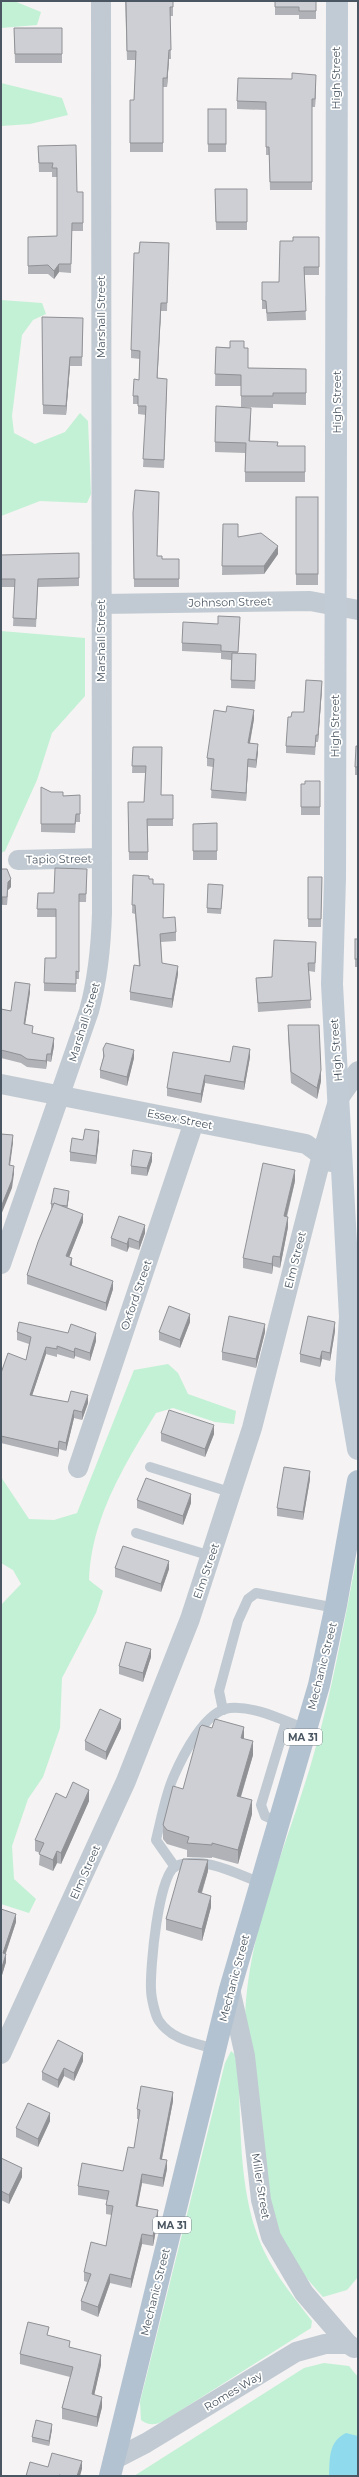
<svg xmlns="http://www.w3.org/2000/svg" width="359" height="2477" font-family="Montserrat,sans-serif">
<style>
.green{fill:#c3f1d5}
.water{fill:#90daee}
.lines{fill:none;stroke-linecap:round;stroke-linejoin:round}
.service{stroke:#c1cad2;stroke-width:10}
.minor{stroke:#c1cad2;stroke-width:20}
.secondary{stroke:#c1cbd6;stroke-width:22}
.primary{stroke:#b3c2d1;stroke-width:22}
.wall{fill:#b0b2b7}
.shaded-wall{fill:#909195}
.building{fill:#cdcfd5;stroke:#909195}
.labels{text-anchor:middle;stroke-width:3.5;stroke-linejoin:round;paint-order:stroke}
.shield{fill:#fff;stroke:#808990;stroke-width:1}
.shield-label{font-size:10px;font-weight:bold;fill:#4a5661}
.street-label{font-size:11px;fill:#4a5661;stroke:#fff}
</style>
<rect width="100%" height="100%" fill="#f5f3f3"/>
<g class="green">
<path d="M1 1H14L41 12 37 25 1 28Z"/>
<path d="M1 83 62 98 68 115 30 124 1 126Z"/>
<path d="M1 300 42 303 46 314 33 320 22 335 12 416 14 433 35 444 65 432 80 413 88 421 91 494 87 503 40 501 1 516Z"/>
<path d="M1 631 85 638V696L52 733 37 780 5 851 1 853Z"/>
<path d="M168 1364 178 1373 188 1394 236 1411 234 1424 215 1422 173 1408 156 1413C125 1464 91 1518 89 1580L103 1591 96 1613 62 1678 60 1728 43 1777 28 1799 12 1846 14 1879 36 1899 29 1913 1 1904V1605L21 1584 13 1570 1 1563V1477L29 1519 54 1520 77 1513 134 1370Z"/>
<path d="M358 1551V2277L347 2290 323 2297 290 2259 273 2217 245 2020C247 1932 286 1848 311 1764 332 1694 344 1623 358 1551Z"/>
<path d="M231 2051 238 2057C241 2118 237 2195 264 2251 276 2276 295 2299 312 2321L311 2328 164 2421C155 2425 149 2426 141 2420L140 2402 225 2063Z"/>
<path d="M324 2363 349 2366 358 2377V2476H134L304 2368Z"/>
</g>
<path class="water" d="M346 2433 358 2436V2476H329C330 2458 328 2442 346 2433Z"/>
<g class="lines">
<g class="service">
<path d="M150 1467 233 1493"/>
<path d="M136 1533 211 1556"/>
<path d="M223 1710 219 1691 238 1621 248 1599 256 1593 336 1608"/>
<path d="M278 1822 265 1816 261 1805 286 1722"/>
<path d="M175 1867 156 1840C161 1820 165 1797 173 1778 182 1757 205 1710 230 1708 256 1706 282 1720 306 1729"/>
<path d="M215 2049C195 2043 172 2040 159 2021 155 2015 151 1997 151 1989 150 1970 158 1874 176 1866 202 1855 237 1874 261 1883"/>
</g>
<g class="minor">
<path d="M101 604 310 601 358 610"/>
<path d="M18 860 101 858"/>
<path d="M1 1084 306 1144 331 1162"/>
<path d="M1 1264 89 1011C98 978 101 947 102 913L101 1"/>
<path d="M78 1468 194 1122"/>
<path d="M230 1989 245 2056 261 2200 271 2237 304 2293 348 2344"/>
<path d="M1 2054 126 1781 190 1619 252 1428 324 1147 339 1098 358 1071"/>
<path d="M113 2460 146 2443 296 2352 325 2344H348L354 2348"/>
</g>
<path class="secondary" d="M337 1 335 878 332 984 350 1317 346 1379 358 1449"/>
<path class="primary" d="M110 2476 230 1989 319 1685 336 1605 358 1481"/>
</g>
<g class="wall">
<path d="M125 1H173V16H170L171 59H169L167 87H163V152H130V100H134L136 60H127Z"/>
<path d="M275 1H316V19H299V15H275Z"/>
<path d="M14 28H62V63H15Z"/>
<path d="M316 83 315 107H312V190H270L269 155H266V110L237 109V101Z"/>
<rect x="208" y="109" width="18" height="43"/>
<path d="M38 146 77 192H83V231H72L71 273 59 272 54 279 48 274H28V237L57 236V177H52V172H39Z"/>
<path d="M215 189H247V230H216Z"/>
<path d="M319 237V275H304L306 320 267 321 266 309H262V282H279L293 241Z"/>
<path d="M169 243 167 311H161L157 378 167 387 164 468 143 467 146 415 138 414V404H133V396L139 380 140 359 131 358V350L139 253Z"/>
<path d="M42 317 83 318 82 366H70L66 415 43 414Z"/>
<path d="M216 347 244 348 248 368 306 369V405L273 404V408L241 407V386H215Z"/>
<path d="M251 418 250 441 278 446H305V482H245V453L215 452V442Z"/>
<rect x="296" y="497" width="22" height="88"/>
<path d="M133 513 157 556 162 559H179V587H134Z"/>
<path d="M223 524 238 537 278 554 264 574 222 575Z"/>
<path d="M1 555 79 578V586L38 587 36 627 13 626 15 587H1Z"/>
<path d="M240 626 238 653 256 662 255 689 231 688V660L221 659V653L182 651V643Z"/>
<path d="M322 688 318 742H316L315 755 286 753V746L291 717 304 712Z"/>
<path d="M254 719 250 743 258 752 256 768 248 767 246 801 211 798 213 767 207 766V758Z"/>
<path d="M358 746V775H355V767Z"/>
<path d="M133 747H162L161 795H173V826H148V860H129L128 802H144L145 773H132Z"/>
<path d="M320 781V815H301V784H305Z"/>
<path d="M41 787 51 792 63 796 80 795V822H76L75 833 41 832Z"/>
<path d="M217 823V860H193V824Z"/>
<path d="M1 869 11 887 8 890 7 905H2V912H1Z"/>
<path d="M87 869 86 902H79V979H76V992L44 991V983L56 958V917H37L38 893H54Z"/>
<path d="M133 875 149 879 153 884 163 918 176 932V941L161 942 162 963 178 974 172 1008 130 1000V992L139 966 135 914 132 913Z"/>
<path d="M308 877H322L321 927H308Z"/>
<path d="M223 889 221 914 207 913V908Z"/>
<rect x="355" y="939" width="3" height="28"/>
<path d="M316 950 315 972 309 971 311 1008 258 1012 256 978 272 977Z"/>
<path d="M30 992 25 1024 33 1034 54 1046 51 1062 47 1061 46 1069 27 1067 21 1063 1 1058V1009L11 1011Z"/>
<path d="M288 1025 321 1081 317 1099 291 1083 288 1036Z"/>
<path d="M103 1049 134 1058 127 1086 100 1078V1070L103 1058Z"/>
<path d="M250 1057 244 1090 205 1083 201 1103 167 1096V1088L230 1062Z"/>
<path d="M99 1139 96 1164 70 1161V1152L83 1140Z"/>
<path d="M152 1161 147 1176 131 1174V1166Z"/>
<path d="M295 1181 287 1217 288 1227 280 1268 273 1266 272 1274 243 1268V1258Z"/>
<path d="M69 1195 67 1208 83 1222 69 1257 72 1265 113 1289 106 1311 27 1284V1275L52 1208H51V1204Z"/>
<path d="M145 1233 139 1250 129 1247 127 1252 111 1246V1238Z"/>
<path d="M190 1322 180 1348 159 1340V1332Z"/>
<path d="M335 1331 330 1361 322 1359 320 1367 300 1362V1354Z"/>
<path d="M17 1332 96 1341 90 1361 75 1356 74 1359 57 1354V1357L46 1354 32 1395 68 1402 88 1403 82 1420 74 1418 66 1451 59 1449 58 1457 1 1443V1373L26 1360 29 1344 17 1340Z"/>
<path d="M265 1332 256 1368 222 1360V1352Z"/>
<path d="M161 1433 214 1434 205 1457 161 1441Z"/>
<path d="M310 1479 303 1520 277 1516V1508Z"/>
<path d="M137 1500 191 1503 183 1525 137 1508Z"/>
<path d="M115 1568 169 1569 161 1592 115 1577Z"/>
<path d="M151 1657 143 1682 119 1674V1666Z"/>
<path d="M121 1728 106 1760 85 1750V1741Z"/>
<path d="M244 1739 253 1755 241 1797 252 1814 238 1864 212 1857V1858L187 1857V1850L167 1844 163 1839V1825L183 1789Z"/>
<path d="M66 1798 89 1801 61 1864 57 1863 53 1871 39 1865 40 1853 35 1851V1840Z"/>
<path d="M208 1871 202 1893 211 1907 202 1941 166 1930V1919Z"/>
<path d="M1 1909 16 1922 6 1953V1962L2 1975H1Z"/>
<path d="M83 2061 74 2081 64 2076 58 2088 42 2080V2072Z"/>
<path d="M173 2101 162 2159 167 2169 163 2187 142 2183 137 2206 158 2219 153 2246 142 2244 131 2288 110 2283 98 2317 81 2310V2301L87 2282 84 2281V2272L106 2246 112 2215 106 2214V2205L107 2200 78 2195V2186L123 2171 134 2148 139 2119H137V2109Z"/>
<path d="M50 2121 38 2147 16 2137V2128Z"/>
<path d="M1 2158 22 2177 9 2204 1 2200Z"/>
<path d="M49 2336 101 2365 94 2395 102 2407 97 2427 62 2419V2408L70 2377 20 2364V2354Z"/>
<path d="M52 2429 49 2446 32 2442V2437Z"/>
</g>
<g class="shaded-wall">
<path d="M169 50V59L167 87V78Z"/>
<path d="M316 75V83L315 107V99Z"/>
<path d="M59 264V272L54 279V271Z"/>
<path d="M161 303V311L157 386V378Z"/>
<path d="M70 357V366L66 415V406Z"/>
<path d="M278 546V554L264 574V566Z"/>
<path d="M322 681V688L318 742V735Z"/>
<path d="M254 710V719L248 752V743Z"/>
<path d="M258 744V752L256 768V760Z"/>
<path d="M248 759V767L246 801V793Z"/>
<path d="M11 879V887L8 890 7 905 8 882Z"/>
<path d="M178 966V974L172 1008V999Z"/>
<path d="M30 984V992L24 1032V1024Z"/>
<path d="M54 1038V1046L51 1062V1054Z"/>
<path d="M250 1049V1057L244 1090V1082Z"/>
<path d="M134 1050V1058L127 1086V1077Z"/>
<path d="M47 1054V1061L46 1069V1061Z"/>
<path d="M321 1070V1081L317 1099V1088Z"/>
<path d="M205 1075V1083L201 1103V1094Z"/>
<path d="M99 1131V1139L96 1164V1156Z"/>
<path d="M13 1135V1143L9 1173V1165Z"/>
<path d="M152 1153V1161L147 1176V1168Z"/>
<path d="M14 1166V1174L12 1188 1 1215V1207Z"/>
<path d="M295 1170V1181L284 1226V1216Z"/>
<path d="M69 1191V1195L67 1211V1206Z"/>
<path d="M83 1214V1222L66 1265V1256Z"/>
<path d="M288 1217V1227L280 1268V1257Z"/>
<path d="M145 1225V1233L139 1250V1242Z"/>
<path d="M129 1238V1247L127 1252V1244Z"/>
<path d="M273 1256V1266L272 1274V1264Z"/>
<path d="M72 1258V1266L70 1265Z"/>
<path d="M113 1281V1289L106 1311V1303Z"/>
<path d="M190 1314V1322L180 1348V1340Z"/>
<path d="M335 1322V1331L330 1361V1353Z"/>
<path d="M265 1324V1332L256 1368V1359Z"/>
<path d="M96 1333V1341L90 1361V1353Z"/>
<path d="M46 1347V1354L30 1402V1395Z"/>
<path d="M75 1348V1356L74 1359V1352Z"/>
<path d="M322 1351V1359L320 1367V1359Z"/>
<path d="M88 1395V1403L82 1420V1412Z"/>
<path d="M74 1410V1418L66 1451V1443Z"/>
<path d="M214 1425V1434L205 1457V1449Z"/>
<path d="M59 1441V1449L58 1457V1449Z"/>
<path d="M310 1471V1479L303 1520V1512Z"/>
<path d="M191 1494V1503L183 1525V1516Z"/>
<path d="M169 1561V1569L161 1592V1584Z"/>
<path d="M151 1649V1657L143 1682V1673Z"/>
<path d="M121 1719V1728L106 1760V1752Z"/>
<path d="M244 1727V1741L241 1738Z"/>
<path d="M253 1741V1755L237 1809V1796Z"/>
<path d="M89 1790V1801L61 1864V1853Z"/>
<path d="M252 1800V1814L238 1864V1850Z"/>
<path d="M57 1851V1863L53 1871V1860Z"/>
<path d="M208 1860V1871L198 1904V1892Z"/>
<path d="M211 1896V1907L202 1941V1929Z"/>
<path d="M16 1914V1922L3 1961V1953Z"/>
<path d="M6 1954V1962L2 1975V1967Z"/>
<path d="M83 2053V2061L74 2081V2073Z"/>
<path d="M64 2068V2076L58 2088V2080Z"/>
<path d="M173 2092V2101L160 2168V2159Z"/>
<path d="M50 2113V2121L38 2147V2139Z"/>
<path d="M167 2160V2169L163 2187V2178Z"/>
<path d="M22 2168V2177L9 2204V2195Z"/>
<path d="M142 2174V2183L136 2215V2206Z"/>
<path d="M158 2210V2219L153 2246V2236Z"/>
<path d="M142 2234V2244L131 2288V2279Z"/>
<path d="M110 2274V2283L98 2317V2307Z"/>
<path d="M101 2355V2365L92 2405V2394Z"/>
<path d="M102 2397V2407L97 2427V2417Z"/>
<path d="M52 2424V2429L49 2446V2441Z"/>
<path d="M82 2461V2469L80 2476H77Z"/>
</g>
<g class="building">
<path d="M126 1H173V7H170L171 50H169L167 78H163V143H130V100H134L136 51H127Z"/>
<path d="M275 1H316V11H299V7H275Z"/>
<path d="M14 28H62V54H15Z"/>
<path d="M292 73 316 75 315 99H312V182H270L269 147H266V102L237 101 238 78 292 79Z"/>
<rect x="208" y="109" width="18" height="35"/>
<path d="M76 145 77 192H83V223H72L71 264H59L54 271 48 265 28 266V237L57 236V168H52L53 163H39L38 146Z"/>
<path d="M215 189H247V222H216Z"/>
<path d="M293 237H319V267H304L306 311 267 313 266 301 262 300V282H279L280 241H293Z"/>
<path d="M140 242 169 243 167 303H161L157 378 167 379 164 460 143 459 146 406H138V396H133L134 379 139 380 140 351 131 350 134 253H139Z"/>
<path d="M42 317 83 318 82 357H70L66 406 43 405Z"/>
<path d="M230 341H244V348H248V368L306 369V393H273V396H241V375L215 374 216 347 230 348Z"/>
<path d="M216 406 251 408 249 441 278 442 277 446H305V472H245L246 443 215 442Z"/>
<path d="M135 490 159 492 157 556H162V559H179V579H134L133 513Z"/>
<rect x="296" y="497" width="22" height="77"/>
<path d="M223 524H238V537L261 533 278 546 264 566H222Z"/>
<path d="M79 553V578L38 579 36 619 13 618 15 579H1V555Z"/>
<path d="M218 616 240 617 238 652 221 651V645L182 643 183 622 218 624Z"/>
<path d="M232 653 256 654 255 681 231 680Z"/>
<path d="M306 680 322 681 318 735H316L315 747 286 746 288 717H291L292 712H304Z"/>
<path d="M227 706 254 710 248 743 258 744 256 760 248 759 246 793 211 790 214 759 207 758 214 710 226 712Z"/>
<path d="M356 746H358V767H355Z"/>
<path d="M133 747H162L161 795H173V819H147L148 852H129L128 802H144L146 766H132Z"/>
<path d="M305 781H320V807H301V784H305Z"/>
<path d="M41 787 51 792H63V796L80 795V814H76L75 824H41Z"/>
<path d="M217 823V851H193V824Z"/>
<path d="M55 868 87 869 86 894H79V972L76 971V984L44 983 45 958H56V909H37L38 893H54Z"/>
<path d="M1 869H7L11 879 8 882 7 897H2V904H1Z"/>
<path d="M133 875 149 876V879H153V884H164L163 918 175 917 176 932 160 934 162 963 178 966 172 999 130 992 134 965 140 966 135 905H132Z"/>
<path d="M308 877H322L321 919H308Z"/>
<path d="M208 884 223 885 221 909 207 908Z"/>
<rect x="355" y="939" width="3" height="20"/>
<path d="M274 940 316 942 315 963H308L311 1000 258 1003 256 978 272 977Z"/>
<path d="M15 982 30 984 24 1024 33 1026 32 1033 54 1038 51 1054H47L46 1061 27 1059 21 1055 1 1050V1009L11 1011Z"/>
<path d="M288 1025H319L321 1070 317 1088 291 1072Z"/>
<path d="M106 1043 134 1050 127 1077 100 1070 104 1056 103 1049Z"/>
<path d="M233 1046 250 1049 244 1082 205 1075 201 1094 167 1088 173 1052 230 1062Z"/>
<path d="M85 1129 99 1131 96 1156 70 1152 72 1138 83 1140Z"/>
<path d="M1 1134 13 1135 9 1165 14 1166 12 1180 1 1207Z"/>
<path d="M133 1150 152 1153 147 1168 131 1166Z"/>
<path d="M263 1163 295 1170 284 1216 288 1217 280 1257 273 1256 272 1264 243 1258Z"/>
<path d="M54 1188 69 1191 67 1206 59 1205 54 1203V1204H51Z"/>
<path d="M54 1203 83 1214 66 1256 72 1258 70 1265 113 1281 106 1303 27 1275 38 1242Z"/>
<path d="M119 1216 145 1225 139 1242 129 1238 127 1244 111 1238Z"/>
<path d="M169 1306 190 1314 180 1340 159 1332Z"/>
<path d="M229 1316 265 1324 256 1359 222 1352Z"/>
<path d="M308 1316 335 1322 330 1353 322 1351 320 1359 300 1354Z"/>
<path d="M19 1322 68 1333 71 1324 96 1333 90 1353 75 1348 74 1352 57 1346V1349L46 1347 30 1395 68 1402 71 1391 88 1395 82 1412 74 1410 66 1443 59 1441 58 1449 1 1436V1373L8 1353 26 1360 31 1337 17 1332Z"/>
<path d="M169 1410 214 1425 205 1449 161 1433Z"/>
<path d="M284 1467 310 1471 303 1512 277 1508Z"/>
<path d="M146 1478 191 1494 183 1516 137 1500Z"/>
<path d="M123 1546 169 1561 161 1584 115 1568Z"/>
<path d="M126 1642 151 1649 143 1673 119 1666Z"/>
<path d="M100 1709 121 1719 106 1752 85 1741Z"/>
<path d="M215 1719 244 1727 241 1738 253 1741 237 1796 252 1800 238 1850 212 1843V1845L187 1843 189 1837 167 1830 163 1825 173 1786 183 1789 200 1727 202 1725 212 1728Z"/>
<path d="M73 1782 89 1790 61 1853 57 1851 53 1860 39 1854 44 1843 35 1840 56 1793 66 1798Z"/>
<path d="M183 1859 208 1860 198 1892 211 1896 202 1929 166 1919Z"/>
<path d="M1 1909 16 1914 3 1953 6 1954 2 1967H1Z"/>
<path d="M58 2040 83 2053 74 2073 64 2068 58 2080 42 2072Z"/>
<path d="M141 2086 173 2092 160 2159 167 2160 163 2178 142 2174 136 2206 158 2210 153 2236 142 2234 131 2279 110 2274 98 2307 81 2301 91 2274 84 2272 91 2242 106 2246 113 2206 106 2205 109 2191 78 2186 82 2163 123 2171 128 2147 134 2148 140 2110 137 2109Z"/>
<path d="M28 2103 50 2113 38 2139 16 2128Z"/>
<path d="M1 2158 22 2168 9 2195 1 2191Z"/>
<path d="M28 2322 49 2327 47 2335 70 2341 69 2347 101 2355 92 2394 102 2397 97 2417 62 2408 73 2367 20 2354Z"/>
<path d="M36 2420 52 2424 49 2441 32 2437Z"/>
<path d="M52 2453 82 2461 77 2476H63L59 2475V2476H26L30 2462 48 2467Z"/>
</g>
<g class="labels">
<g class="shield">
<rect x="284" y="1729" width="38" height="16" rx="3"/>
<rect x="153" y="2217" width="38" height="16" rx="3"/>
</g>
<g class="shield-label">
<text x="303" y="1741">MA 31</text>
<text x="172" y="2229">MA 31</text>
</g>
<g class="street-label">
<text transform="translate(336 78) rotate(-90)" y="4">High Street</text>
<text transform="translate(101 317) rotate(-90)" y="4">Marshall Street</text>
<text transform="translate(337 402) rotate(-90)" y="4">High Street</text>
<text transform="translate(230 602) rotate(-1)" y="4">Johnson Street</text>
<text transform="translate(101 641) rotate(-90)" y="4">Marshall Street</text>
<text transform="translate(335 726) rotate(-90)" y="4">High Street</text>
<text transform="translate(59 859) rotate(-1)" y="4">Tapio Street</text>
<text transform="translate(84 1022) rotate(-73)" y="4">Marshall Street</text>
<text transform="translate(336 1050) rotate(-94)" y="4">High Street</text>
<text transform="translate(180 1119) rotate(11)" y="4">Essex Street</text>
<text transform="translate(295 1260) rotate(-76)" y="4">Elm Street</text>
<text transform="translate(136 1295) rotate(-71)" y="4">Oxford Street</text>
<text transform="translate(206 1571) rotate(-71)" y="4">Elm Street</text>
<text transform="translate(322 1666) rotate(-76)" y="4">Mechanic Street</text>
<text transform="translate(85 1872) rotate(-66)" y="4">Elm Street</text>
<text transform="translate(234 1978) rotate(-75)" y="4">Mechanic Street</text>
<text transform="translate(261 2186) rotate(81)" y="4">Miller Street</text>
<text transform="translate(155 2292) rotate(-76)" y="4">Mechanic Street</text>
<text transform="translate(233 2391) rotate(-31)" y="4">Romes Way</text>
</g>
</g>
<rect width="359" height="2477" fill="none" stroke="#4a5661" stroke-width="4"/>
</svg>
